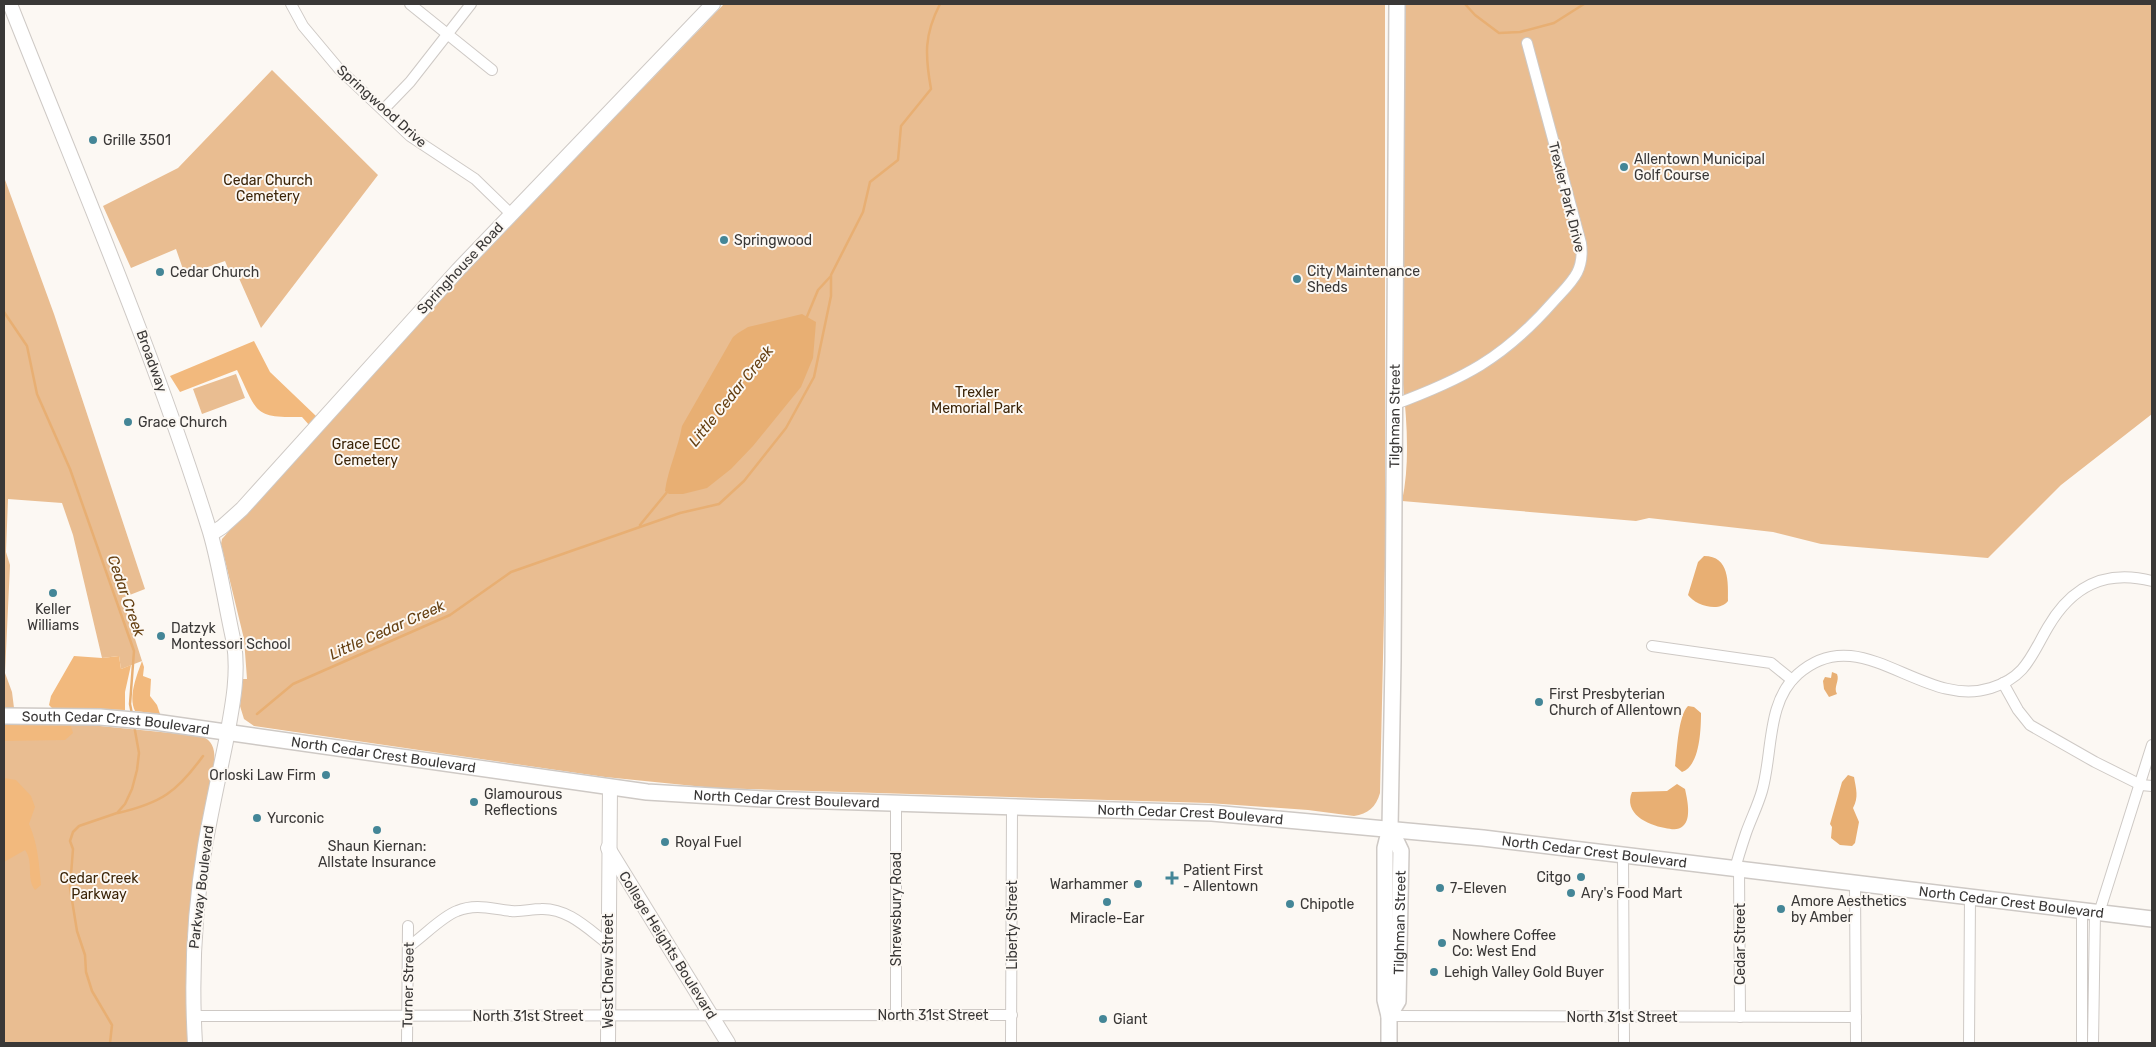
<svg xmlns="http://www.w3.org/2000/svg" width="2156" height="1047" font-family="Rubik,sans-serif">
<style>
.green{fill:#e9bd91}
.forest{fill:#f2b97d}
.water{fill:#e8af73}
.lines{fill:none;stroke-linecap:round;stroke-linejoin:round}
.stream{stroke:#e8af73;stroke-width:2.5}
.street-casing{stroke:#cec9c5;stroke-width:12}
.secondary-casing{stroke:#cec9c5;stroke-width:16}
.primary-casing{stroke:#cec9c5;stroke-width:18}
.street{stroke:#fff;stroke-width:10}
.secondary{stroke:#fff;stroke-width:14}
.primary{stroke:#fff;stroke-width:15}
.poi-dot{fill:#448697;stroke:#fcf8f3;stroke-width:2}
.labels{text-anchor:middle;stroke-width:4;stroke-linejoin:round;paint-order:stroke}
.street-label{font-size:14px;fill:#3a3837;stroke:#fcf8f3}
.poi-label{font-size:14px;fill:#3a3837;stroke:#fcf8f3;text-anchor:start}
.park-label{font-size:14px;fill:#3b2408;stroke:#fcf8f3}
.water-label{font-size:15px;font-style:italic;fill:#653f11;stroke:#fcf8f3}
</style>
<rect width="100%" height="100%" fill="#fcf8f3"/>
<g class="green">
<path d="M724 4H1385V567L1380 793C1376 807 1368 814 1354 816L1308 810 1208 803 714 788 605 777 254 726 244 719 240 706 243 679H247L244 639 221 544 222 539 413 327Z"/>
<path d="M1404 4H2152V414L2061 485 1988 558 1821 544 1773 532 1649 518 1636 521 1402 501C1410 464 1407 422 1403 384Z"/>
<path d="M272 70 378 175 261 328 238 276H231L225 261 185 275 176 249 131 268 103 206 178 168Z"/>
<path d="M4 177 54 314 145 589 122 598 142 661 121 669 119 656 102 658 73 535 62 503 8 499 6 552 10 565 5 673 12 692 14 708H4Z"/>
<path d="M236 374 245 398 202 414 193 389Z"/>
<path d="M70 723 201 736C216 741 215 755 214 768L187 938 186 993 190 1043H4V739Z"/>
</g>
<g class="forest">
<path d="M254 341 270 372 316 416 310 426 302 417C252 418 258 412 237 370L180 392 170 376Z"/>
<path d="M74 656 102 658 119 656 121 669 131 665 125 692V710L62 708H52L49 705 51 696Z"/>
<path d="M142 661 144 667 143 676 151 679 150 696 157 705 160 714 135 711C128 696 137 675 142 661Z"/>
<path d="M4 722 70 723 73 733 65 740 4 741Z"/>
<path d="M4 778 16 780 31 796 35 807 29 824C38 844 39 864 41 885L35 890C26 879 34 862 25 850L4 862Z"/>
</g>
<g class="water">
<path d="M802 314 816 322 813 358 801 387 753 446 731 469 707 488 683 494H669L665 491C668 469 678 449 682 426L733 337 738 333 748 327Z"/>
<path d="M1704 556C1730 556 1728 583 1728 601 1719 613 1695 605 1688 595L1698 562Z"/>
<path d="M1832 672 1837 674C1840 681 1833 687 1837 694L1829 697 1824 689 1823 681 1825 677 1831 678Z"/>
<path d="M1688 706 1694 707 1701 713C1701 729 1700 766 1682 772L1675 766C1677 752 1678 716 1688 706Z"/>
<path d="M1848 775 1854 777C1856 789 1859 797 1853 808L1859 822 1855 843 1852 846 1840 845 1831 838 1832 827 1830 824 1842 782Z"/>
<path d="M1677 784 1685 789C1687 798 1692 819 1683 826 1678 831 1671 829 1665 828 1647 825 1623 813 1632 792L1667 791Z"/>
</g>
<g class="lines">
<g class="stream">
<path d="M1465 4 1475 15 1499 33 1520 32 1554 23 1584 4"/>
<path d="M4 312 27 346 37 394 70 469 134 651 130 704 132 714"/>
<path d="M806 319 818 290 830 277"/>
<path d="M640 525 668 491"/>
<path d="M257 714 293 684 450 615 511 572 680 513 719 504 744 481 786 428 814 377 831 296V275L863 212 870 182 898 160 901 126 931 89C925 55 924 35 940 4"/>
<path d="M118 813C161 803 177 792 203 756"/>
<path d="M110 1043 112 1025 92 991 86 972 85 955 77 931 70 888 73 849 70 841 73 832 79 826 117 813 125 804 132 789 137 770 139 753 134 725"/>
</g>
<g class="street-casing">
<g id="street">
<path d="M291 4 303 26 339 69 410 136 475 179 511 214"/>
<path d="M410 4 492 70"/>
<path d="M383 110 410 82 471 4"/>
<path d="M1393 405C1463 379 1503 359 1553 302 1571 282 1585 272 1581 243L1527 43"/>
<path d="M1652 646 1771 663 1792 680"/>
<path d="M2003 683 2018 710 2030 725 2095 762 2141 785 2152 786"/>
<path d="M896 803V1015"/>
<path d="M1623 855 1624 1043"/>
<path d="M1735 869C1738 857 1742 845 1746 833 1751 819 1758 805 1762 791 1773 753 1766 702 1798 674 1861 618 1922 710 1991 688 2026 677 2031 656 2048 627 2072 586 2105 569 2152 581"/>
<path d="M1739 870 1740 1017"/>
<path d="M1855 884 1856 1043"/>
<path d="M2099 913 2152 745"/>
<path d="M408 947C423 937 441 917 457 911 476 903 492 909 511 911 521 912 531 909 541 909 568 908 588 929 608 944"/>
<path d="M194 1016 1012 1015"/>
<path d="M1389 1016 1856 1017"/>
<path d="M407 1043 408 926"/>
<path d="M1011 1043 1012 807"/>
<path d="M1969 1043 1970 897"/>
<path d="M2082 1043V911"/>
<path d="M2093 1043 2095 912"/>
</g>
</g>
<g class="secondary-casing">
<g id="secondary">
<path d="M10 4C79 179 154 352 210 532 220 566 226 608 234 643 239 676 232 708 226 741 219 776 211 811 205 846 194 912 191 976 195 1043"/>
<path d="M211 534 222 527 242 509 458 270 713 4"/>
<path d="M608 848 728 1043"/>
<path d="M608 1043 610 787"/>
</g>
</g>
<g class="primary-casing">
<g id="primary">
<path id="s1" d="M4 716 100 717 155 722 647 792 763 799 1212 813 1483 838 2152 919"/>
<path id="s2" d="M1389 1016 1398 1001 1401 851 1390 828"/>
<path id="s3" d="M1389 1043V1016L1385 1000V848L1390 828 1393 661 1397 4"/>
</g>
</g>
<use href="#street" class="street"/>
<use href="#secondary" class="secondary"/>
<use href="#primary" class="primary"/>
</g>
<g class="poi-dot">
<circle cx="93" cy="140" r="5"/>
<circle cx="1624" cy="167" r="5"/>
<circle cx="724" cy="240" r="5"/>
<circle cx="160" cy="272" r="5"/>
<circle cx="1297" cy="279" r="5"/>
<circle cx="128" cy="422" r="5"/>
<circle cx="53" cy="593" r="5"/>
<circle cx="161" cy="636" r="5"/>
<circle cx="1539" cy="702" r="5"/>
<circle cx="326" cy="775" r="5"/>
<circle cx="474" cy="802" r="5"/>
<circle cx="257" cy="818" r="5"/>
<circle cx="377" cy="830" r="5"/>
<circle cx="665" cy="842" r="5"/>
<circle cx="1581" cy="877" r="5"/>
<path d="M1169.5 870.5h5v5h5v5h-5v5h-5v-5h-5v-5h5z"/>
<circle cx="1138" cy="884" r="5"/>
<circle cx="1440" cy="888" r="5"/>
<circle cx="1571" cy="893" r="5"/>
<circle cx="1107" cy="902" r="5"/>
<circle cx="1290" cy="904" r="5"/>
<circle cx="1781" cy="909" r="5"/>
<circle cx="1442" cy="943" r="5"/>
<circle cx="1434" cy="972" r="5"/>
<circle cx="1103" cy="1019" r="5"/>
</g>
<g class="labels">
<g class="street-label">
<text transform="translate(382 106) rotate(42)" y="5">Springwood Drive</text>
<text transform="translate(1567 197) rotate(76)" y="5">Trexler Park Drive</text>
<text transform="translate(460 268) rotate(-47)" y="5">Springhouse Road</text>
<text transform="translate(152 361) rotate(70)" y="5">Broadway</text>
<text dy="5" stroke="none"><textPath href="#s3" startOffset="628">Tilghman Street</textPath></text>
<text dy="5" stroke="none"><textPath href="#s1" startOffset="112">South Cedar Crest Boulevard</textPath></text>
<text dy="5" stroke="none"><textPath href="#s1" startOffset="382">North Cedar Crest Boulevard</textPath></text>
<text dy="5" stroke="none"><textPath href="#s1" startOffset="788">North Cedar Crest Boulevard</textPath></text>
<text dy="5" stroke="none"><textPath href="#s1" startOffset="1192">North Cedar Crest Boulevard</textPath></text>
<text dy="5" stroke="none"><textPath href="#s1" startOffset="1598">North Cedar Crest Boulevard</textPath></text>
<text transform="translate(201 887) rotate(-83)" y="5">Parkway Boulevard</text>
<text dy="5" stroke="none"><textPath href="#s1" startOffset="2018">North Cedar Crest Boulevard</textPath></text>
<text transform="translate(896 909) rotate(-90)" y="5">Shrewsbury Road</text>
<text dy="5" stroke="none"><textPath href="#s2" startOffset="96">Tilghman Street</textPath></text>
<text transform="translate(1012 925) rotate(-90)" y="5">Liberty Street</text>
<text transform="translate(1740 944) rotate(-90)" y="5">Cedar Street</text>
<text transform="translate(668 945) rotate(58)" y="5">College Heights Boulevard</text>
<text transform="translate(608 971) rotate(-90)" y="5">West Chew Street</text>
<text transform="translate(408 985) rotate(-89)" y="5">Turner Street</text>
<text x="933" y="1020">North 31st Street</text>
<text x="528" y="1021">North 31st Street</text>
<text x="1622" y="1022">North 31st Street</text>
</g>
<g class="poi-label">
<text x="103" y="145">Grille 3501</text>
<text x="1634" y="164">Allentown Municipal<tspan x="1634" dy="16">Golf Course</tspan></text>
<text x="734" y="245">Springwood</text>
<text x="1307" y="276">City Maintenance<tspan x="1307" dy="16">Sheds</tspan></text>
<text x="170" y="277">Cedar Church</text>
<text x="138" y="427">Grace Church</text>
<text x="53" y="614" text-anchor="middle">Keller<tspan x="53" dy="16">Williams</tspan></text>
<text x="171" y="633">Datzyk<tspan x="171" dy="16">Montessori School</tspan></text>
<text x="1549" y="699">First Presbyterian<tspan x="1549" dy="16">Church of Allentown</tspan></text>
<text x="316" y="780" text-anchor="end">Orloski Law Firm</text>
<text x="484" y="799">Glamourous<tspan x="484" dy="16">Reflections</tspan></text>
<text x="267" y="823">Yurconic</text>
<text x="675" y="847">Royal Fuel</text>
<text x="377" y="851" text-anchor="middle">Shaun Kiernan:<tspan x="377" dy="16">Allstate Insurance</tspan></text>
<text x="1183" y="875">Patient First<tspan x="1183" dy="16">- Allentown</tspan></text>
<text x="1571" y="882" text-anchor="end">Citgo</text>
<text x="1128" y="889" text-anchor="end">Warhammer</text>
<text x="1450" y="893">7-Eleven</text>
<text x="1581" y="898">Ary's Food Mart</text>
<text x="1791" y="906">Amore Aesthetics<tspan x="1791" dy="16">by Amber</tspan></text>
<text x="1300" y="909">Chipotle</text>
<text x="1107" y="923" text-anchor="middle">Miracle-Ear</text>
<text x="1452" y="940">Nowhere Coffee<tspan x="1452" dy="16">Co: West End</tspan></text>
<text x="1444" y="977">Lehigh Valley Gold Buyer</text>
<text x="1113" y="1024">Giant</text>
</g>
<g class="park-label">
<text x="268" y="185">Cedar Church<tspan x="268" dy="16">Cemetery</tspan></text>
<text x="977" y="397">Trexler<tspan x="977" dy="16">Memorial Park</tspan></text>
<text x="366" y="449">Grace ECC<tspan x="366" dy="16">Cemetery</tspan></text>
<text x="99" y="883">Cedar Creek<tspan x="99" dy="16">Parkway</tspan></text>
</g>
<g class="water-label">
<text transform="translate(731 396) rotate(-51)" y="5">Little Cedar Creek</text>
<text transform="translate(126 596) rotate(71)" y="5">Cedar Creek</text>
<text transform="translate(387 630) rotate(-24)" y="5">Little Cedar Creek</text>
</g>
</g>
<rect width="2156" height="1047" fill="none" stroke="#3a3837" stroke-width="10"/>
</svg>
